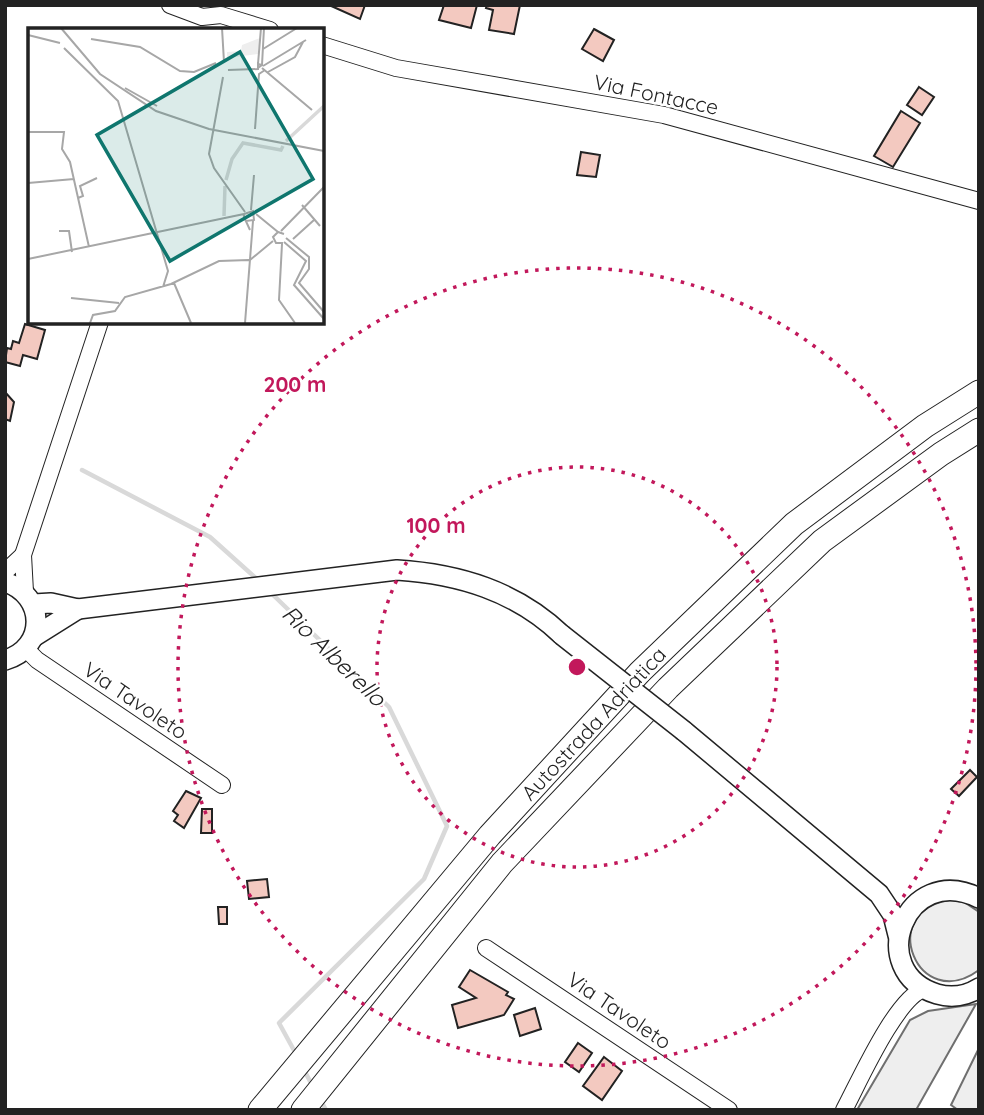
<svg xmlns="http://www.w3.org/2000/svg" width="984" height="1115" font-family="Quicksand,sans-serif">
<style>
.green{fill:#eee;stroke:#6f6f6f;stroke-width:2}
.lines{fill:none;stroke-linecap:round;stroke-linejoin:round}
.stream{stroke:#d9d9d9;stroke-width:4.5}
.building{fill:#f3c9c0;stroke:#222;stroke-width:2}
.minor-casing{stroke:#222;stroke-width:18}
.major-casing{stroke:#222;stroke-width:22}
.highway-casing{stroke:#222;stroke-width:25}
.minor{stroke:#fff;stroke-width:16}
.major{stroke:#fff;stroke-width:19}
.highway{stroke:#fff;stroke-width:23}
.major-bridge-casing{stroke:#222;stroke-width:22;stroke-linecap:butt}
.major-bridge{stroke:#fff;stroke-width:19}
.ring{fill:none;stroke:#c2185b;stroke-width:3.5;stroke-dasharray:3.5 7}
.labels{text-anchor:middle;stroke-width:5;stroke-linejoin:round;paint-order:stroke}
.street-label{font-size:21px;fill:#222;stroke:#fff}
.water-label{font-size:23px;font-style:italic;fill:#222;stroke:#fff}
.inset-river{fill:none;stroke:#d9d9d9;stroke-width:3.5}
.inset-road{fill:none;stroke:#a7a7a7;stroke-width:2}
.view{fill:#0f766e;fill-opacity:0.15;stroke:#0f766e;stroke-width:3.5}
.inset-edge{fill:none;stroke:#222;stroke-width:3.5}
.centre{fill:#c2185b;stroke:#fff;stroke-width:3.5}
.ring-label{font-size:21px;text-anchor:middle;font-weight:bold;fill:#c2185b;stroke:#fff;stroke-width:5;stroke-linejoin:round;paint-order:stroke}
</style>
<rect width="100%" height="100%" fill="#fff"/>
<g class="green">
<path d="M951 900 964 902 979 912V970C918 1015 875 910 951 900Z"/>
<path d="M976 1004 916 1110H857L910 1020 928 1011Z"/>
<path d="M979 1048V1110H958L951 1105Z"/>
</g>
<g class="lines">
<g class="stream">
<path d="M82 470 210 537 258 580"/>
<path d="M269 591 389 707 447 826 424 879 279 1023 296 1054"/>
<path d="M303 1068 312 1085"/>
<path d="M320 1099 326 1110"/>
</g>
</g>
<g class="building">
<path d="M329 5H365L360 19Z"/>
<path d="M444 5H477L471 28 439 20Z"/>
<path d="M487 5H520L514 34 489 30 493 10 486 8Z"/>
<path d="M594 29 614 40 603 61 582 49Z"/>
<path d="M919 87 934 97 922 115 907 105Z"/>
<path d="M901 111 920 123 893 167 874 156Z"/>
<path d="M581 152 600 155 596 177 577 175Z"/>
<path d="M25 324 45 330 37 359 23 355 20 366 5 362 7 348 11 349 13 341 19 343Z"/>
<path d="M5 392 14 402 10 421 5 419Z"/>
<path d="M970 770 977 777 959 796 951 789Z"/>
<path d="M186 791 201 798 184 828 174 821 178 815 173 811Z"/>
<path d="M202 809H212V833H201Z"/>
<path d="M267 879 269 897 249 899 247 881Z"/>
<path d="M218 907H227V924H219Z"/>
<path d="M470 970 508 992 506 995 514 999 504 1015 458 1028 452 1005 476 998 459 987Z"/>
<path d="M535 1008 541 1029 520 1036 514 1015Z"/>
<path d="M578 1043 592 1053 579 1072 565 1062Z"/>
<path d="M604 1057 622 1071 602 1100 583 1086Z"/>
</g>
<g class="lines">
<g class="minor-casing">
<g id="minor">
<path d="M170 5 202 17 221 15 270 30"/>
<path d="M322 45 396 68 664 115 979 201"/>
<path d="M5 572 23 555"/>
<path d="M25 592 23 555 100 322"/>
<path d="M26 649 37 660 222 785"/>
<path d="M486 948 729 1110"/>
<path d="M844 1110C859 1082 896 998 924 989"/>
</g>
</g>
<g class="major-casing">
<g id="major">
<path d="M5 582C46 595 47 648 5 660"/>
<path d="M34 604 51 603 78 609 397 570C459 574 516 591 562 635"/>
<path d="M35 636 78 609"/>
<path d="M684 731 879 894 893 915 898 935"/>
<path d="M979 898C905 861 864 972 937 994 951 998 966 996 979 988"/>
</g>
</g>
<g class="highway-casing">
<g id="highway">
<path d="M260 1110 490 835 640 672 794 524 925 426 979 392"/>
<path d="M303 1110 502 863 668 688 822 541 941 454 979 430"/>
</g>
</g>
<use href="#minor" class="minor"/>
<use href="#major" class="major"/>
<use href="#highway" class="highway"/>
<g class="major-bridge-casing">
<path id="major-bridge" d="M562 635 684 731"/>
</g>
<use href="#major-bridge" class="major-bridge"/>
</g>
<g class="ring">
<circle cx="577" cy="667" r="200"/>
<circle cx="577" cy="667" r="399"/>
</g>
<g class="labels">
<g class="street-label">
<text transform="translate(656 95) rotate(12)" y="7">Via Fontacce</text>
<text transform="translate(135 701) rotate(34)" y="7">Via Tavoleto</text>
<text transform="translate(594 724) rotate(-47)" y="7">Autostrada Adriatica</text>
<text transform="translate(619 1011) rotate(34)" y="7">Via Tavoleto</text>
</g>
<g class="water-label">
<text transform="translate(334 656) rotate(44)" y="8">Rio Alberello</text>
</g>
</g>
<g transform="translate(28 28)">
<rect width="296" height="296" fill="#fff"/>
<path d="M232 10 230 26 199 30V24L213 23 214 17Z" fill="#eee"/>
<path class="inset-river" d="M258 113 296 78M198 152 204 131 215 115 253 122 255 118M196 188 197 158"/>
<path class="inset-road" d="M33 0 72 46 128 83 181 101 296 123M194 0 196 34M0 7 32 15M63 11 112 19 152 43 166 44 188 35M36 20 90 73 140 243 135 259M235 21 269 0M230 36 233 0M234 37 230 40V36L234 37 236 0M235 38 278 12M234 40 284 82M200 42 231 41M240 44 267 29 275 14M195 49 181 126 186 140 217 184M97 60 129 78M227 101 231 46 237 42M0 104H36L34 121 42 134 61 219M0 155 46 151M50 170 55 168 52 158 69 150M274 177 292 198M223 182 226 147M228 186 250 204M218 193 226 192 225 183 216 186V189L222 202M31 203H41L44 224M253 203 296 159M258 210 281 229V241L271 255 296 284M265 211 286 192M256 214 278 233 266 257 296 291M255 215H248L245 209 250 204 256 206M254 216 251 272 267 295M0 231 216 186M222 232 245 213M146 255 163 295M43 270 91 275M62 295 65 287 87 283 97 269 143 256 191 233 221 232M217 295 225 193"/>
<path class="view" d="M212 24 285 151 142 233 69 107Z"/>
<rect width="296" height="296" class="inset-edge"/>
</g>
<circle cx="577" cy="667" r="10" class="centre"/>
<g class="ring-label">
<text x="295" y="392">200 m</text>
<text x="436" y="533">100 m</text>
</g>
<rect width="984" height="1115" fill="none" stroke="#222222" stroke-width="14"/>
</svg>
